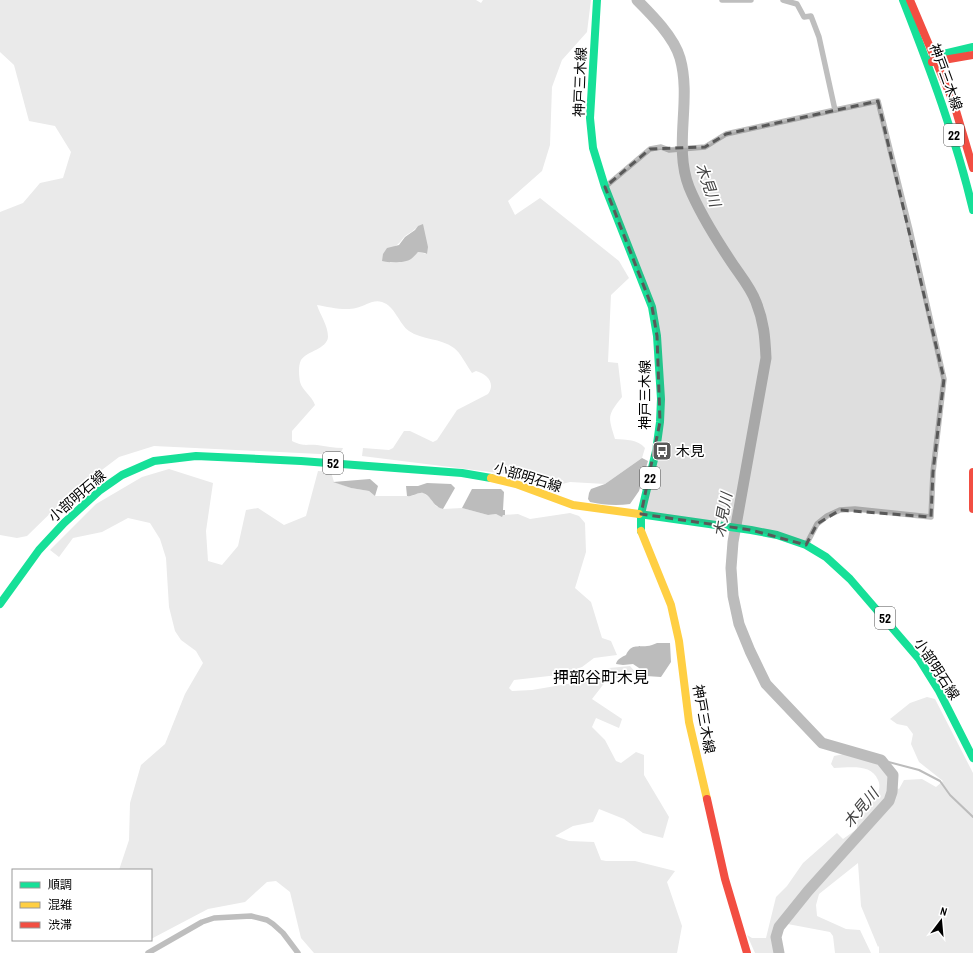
<svg xmlns="http://www.w3.org/2000/svg" width="973" height="953" font-family="'Archivo Narrow','Noto Sans JP',sans-serif">
<style>
.green{fill:#eaeaea;fill-rule:evenodd}
.water{fill:#bcbcbc}
.lines{fill:none;stroke-linecap:round;stroke-linejoin:round}
.stream{stroke:#bcbcbc;stroke-width:2}
.river{stroke:#bcbcbc;stroke-width:11}
.street{stroke:#bebebe;stroke-width:5.5}
.fast{stroke:#16e098;stroke-width:8}
.slow{stroke:#ffcf43;stroke-width:8}
.jam{stroke:#f24e42;stroke-width:8}
.marked{fill:#595959;fill-opacity:0.2;stroke:#595959;stroke-width:3;stroke-dasharray:8 5;stroke-linejoin:round}
.labels{text-anchor:middle;stroke-width:3.5;stroke-linejoin:round;paint-order:stroke}
.shield{fill:#fff;stroke:#4c4c4c;stroke-width:1}
.shield-label{font-size:13px;font-weight:bold;fill:#000}
.street-label{font-size:14px;fill:#000;stroke:#fff}
.poi-label{font-size:14px;fill:#000;stroke:#fff;text-anchor:start}
.water-label{font-size:15px;font-style:italic;fill:#414141;stroke:#fff}
.quarter-label{font-size:16px;fill:#000;stroke:#fff}
</style>
<rect width="100%" height="100%" fill="#fff"/>
<g class="green">
<path d="M0 0H476L481 3 483 0H591L587 32 562 60 552 87 550 145 542 171 508 201 515 215 540 198 619 261 629 278 611 295 608 362 618 363 622 397C607 416 608 416 615 439 627 440 637 439 645 448L642 458 605 484 570 482 546 488 513 475 362 456 363 448 389 450 393 448 404 431H410L433 442 437 440 457 410 488 394C496 383 487 374 476 371L472 373C467 366 460 352 454 348 441 338 422 340 409 331 399 324 395 306 382 302 373 299 365 306 356 308 345 311 328 307 317 305 320 315 328 325 328 337 327 349 307 351 301 360 298 366 299 375 300 382 302 390 312 396 315 405L292 431V441C305 447 305 444 317 445 326 446 334 448 343 448L340 455 154 446 119 457 70 494 27 536 17 538 0 535V212L23 203 40 183 63 178 71 152 55 126 29 121 14 65 0 52ZM418 226 427 254 418 252C407 263 404 260 390 263L394 247C399 244 401 241 404 237 409 233 414 231 418 226Z"/>
<path d="M169 469 213 483 206 531 208 561 222 565 238 546 246 510 258 508 284 525 306 516 318 471 331 472 334 482 351 488 369 491 375 496H412L419 493H424L430 498 436 506 443 509 462 508 488 515 496 514 502 516 503 515 518 514 530 519 570 513 579 516 585 523 586 552 575 588 591 602 602 638 611 641 617 655 594 658 582 667 558 675 514 680 509 688 512 691 532 690 579 682 609 668 630 666 636 673 606 681 592 699 622 719 619 728 596 718 592 727 605 740 616 761 621 763 636 752 644 755V775L669 817 663 838 643 833 624 819 599 809 593 822 573 826 555 836 569 841 594 842 601 860 606 861H635L675 871 667 882 682 926 677 953H314L301 938 290 892 276 881 267 882 245 902 208 909 151 939V870H119L129 840 130 803 141 765 165 744 185 694 203 663 196 651 181 640 175 631 169 607 166 558 160 539 150 523 128 518 102 532 73 538 59 557 50 550 96 504 142 477Z"/>
<path d="M927 697 935 699 973 773V953H879V946L878 947 861 906 858 863 819 894 816 905 817 916 846 929 860 930 871 953H835L833 936 830 932 777 922 772 938 776 953H755L747 935 752 938H766L776 897 787 886 803 863 837 833 843 839 857 829C857 825 856 822 858 820 864 808 885 795 878 780 871 763 849 768 834 768L831 764 834 756 844 754 878 764 889 774 890 785 899 789 904 780 922 779 936 787 943 781 919 762 911 744 913 734 907 726 897 724 890 719 910 703Z"/>
</g>
<g class="water">
<path d="M423 224 428 247 427 254 425 253 418 252C416 254 414 257 411 259 406 263 389 263 382 261L383 254 387 248 399 245 405 237 415 230 418 226Z"/>
<path d="M642 458 648 461 639 491 630 504C617 506 603 505 590 502L588 499 589 493 591 489 605 484Z"/>
<path d="M370 479 378 486 375 496 369 491 351 488 333 482Z"/>
<path d="M427 483 451 484 455 488 443 509C441 508 439 508 437 506 432 503 430 495 423 493 418 492 413 497 407 496L406 486H418Z"/>
<path d="M472 489H501L504 492 503 510H505V515H503L502 517 496 514 488 515 462 508Z"/>
<path d="M657 643H670L671 662 661 677 646 676 640 673 639 668 633 664 623 665 616 664C617 659 622 657 626 655 631 644 637 647 647 646 650 646 654 644 657 643Z"/>
</g>
<g class="lines">
<path class="stream" d="M881 760 919 770 940 781 950 795 973 817"/>
<path class="river" d="M637 0C652 15 674 37 680 58 692 100 673 146 689 187 700 214 716 239 732 263 740 275 751 288 756 302 764 322 765 337 766 358L733 542 731 568 733 596 739 624 750 651 766 684 822 743 881 760 893 775 892 792 889 801 808 891 779 927 776 937 779 953"/>
<g class="street">
<path d="M722 0H751"/>
<path d="M783 0 797 4 804 17 811 16 819 37 835 110"/>
<path d="M605 187 650 149 661 147 669 150 705 147 726 134 835 110 878 101 910 230 944 379 933 472 931 517 855 509 840 510 827 516 817 524 806 545"/>
<path d="M148 953 202 922 214 918 251 916 267 920 273 924 283 933 298 953"/>
</g>
<g class="fast">
<path d="M597 0 590 118 593 148 605 187 652 307 657 336 661 399 660 422 656 451 641 514V531"/>
<path d="M903 0C930 69 956 138 973 210"/>
<path d="M929 60 935 56 973 47"/>
<path d="M639 514 751 530 777 535 806 545 826 557 850 579 919 659 939 691 973 758"/>
<path d="M0 604 39 550 64 523 99 491 122 475 154 461 196 456 301 461 462 473 491 478"/>
</g>
<g class="slow">
<path d="M491 478 516 484 573 505 639 514"/>
<path d="M641 531 671 605 679 641 689 722 707 799"/>
</g>
<g class="jam">
<path d="M910 0 954 104 973 168"/>
<path d="M932 62 973 55"/>
<path d="M973 472V509"/>
<path d="M707 799 725 879 747 953"/>
</g>
</g>
<path class="marked" d="M878 101 944 379 933 472 931 517 840 510 817 524 806 545 751 530 641 514 660 422 657 336 652 307 605 187 650 149 705 147 726 134Z"/>
<defs>
<g id="bus-square" transform="scale(1)"><rect x="-9" y="-9" width="18" height="18" rx="4" fill="#595959" stroke="#fff"/><path d="M-5-6H5V4H4V6H2V4H-2V6H-4V4H-5ZM-3.5-4V0h7V-4ZM-3.5 1.2v1.5H-2V1.2ZM2 1.2v1.5H3.5V1.2Z" fill="#fff"/></g>
</defs>
<g fill-rule="evenodd">
<use href="#bus-square" x="662" y="451"/>
</g>
<g class="labels">
<g class="shield">
<rect x="944" y="124" width="20" height="22" rx="3"/>
<rect x="323" y="452" width="20" height="22" rx="3"/>
<rect x="640" y="467" width="20" height="22" rx="3"/>
<rect x="875" y="607" width="20" height="22" rx="3"/>
</g>
<g class="shield-label">
<text x="954" y="140">22</text>
<text x="333" y="468">52</text>
<text x="650" y="483">22</text>
<text x="885" y="623">52</text>
</g>
<g class="street-label">
<text transform="translate(946 77) rotate(70)" y="5">神戸三木線</text>
<text transform="translate(580 82) rotate(-88)" y="5">神戸三木線</text>
<text transform="translate(645 395) rotate(-90)" y="5">神戸三木線</text>
<text transform="translate(528 477) rotate(17)" y="5">小部明石線</text>
<text transform="translate(77 496) rotate(-41)" y="5">小部明石線</text>
<text transform="translate(937 669) rotate(57)" y="5">小部明石線</text>
<text transform="translate(704 719) rotate(80)" y="5">神戸三木線</text>
</g>
<g class="poi-label">
<text x="676" y="456">木見</text>
</g>
<g class="water-label">
<text transform="translate(708 185) rotate(70)" y="5">木見川</text>
<text transform="translate(723 515) rotate(-80)" y="5">木見川</text>
<text transform="translate(861 808) rotate(-50)" y="5">木見川</text>
</g>
<g class="quarter-label">
<text x="601" y="683">押部谷町木見</text>
</g>
</g>
<rect x="12" y="869" width="140" height="72" fill="#ffffff" stroke="#999999"/>
<rect x="20" y="882" width="20" height="6" fill="#16e098" stroke="#999999"/>
<text x="48" y="889" font-size="12" fill="#000000">順調</text>
<rect x="20" y="902" width="20" height="6" fill="#ffcf43" stroke="#999999"/>
<text x="48" y="909" font-size="12" fill="#000000">混雑</text>
<rect x="20" y="922" width="20" height="6" fill="#f24e42" stroke="#999999"/>
<text x="48" y="929" font-size="12" fill="#000000">渋滞</text>
<g transform="translate(941 921) rotate(16)" stroke="#ffffff" stroke-width="3" paint-order="stroke">
<path d="M0-3L7 15L0 10L-7 15Z" fill="#000000"/>
<text y="-6" font-size="11" font-weight="bold" text-anchor="middle" fill="#000000">N</text>
</g>
</svg>
